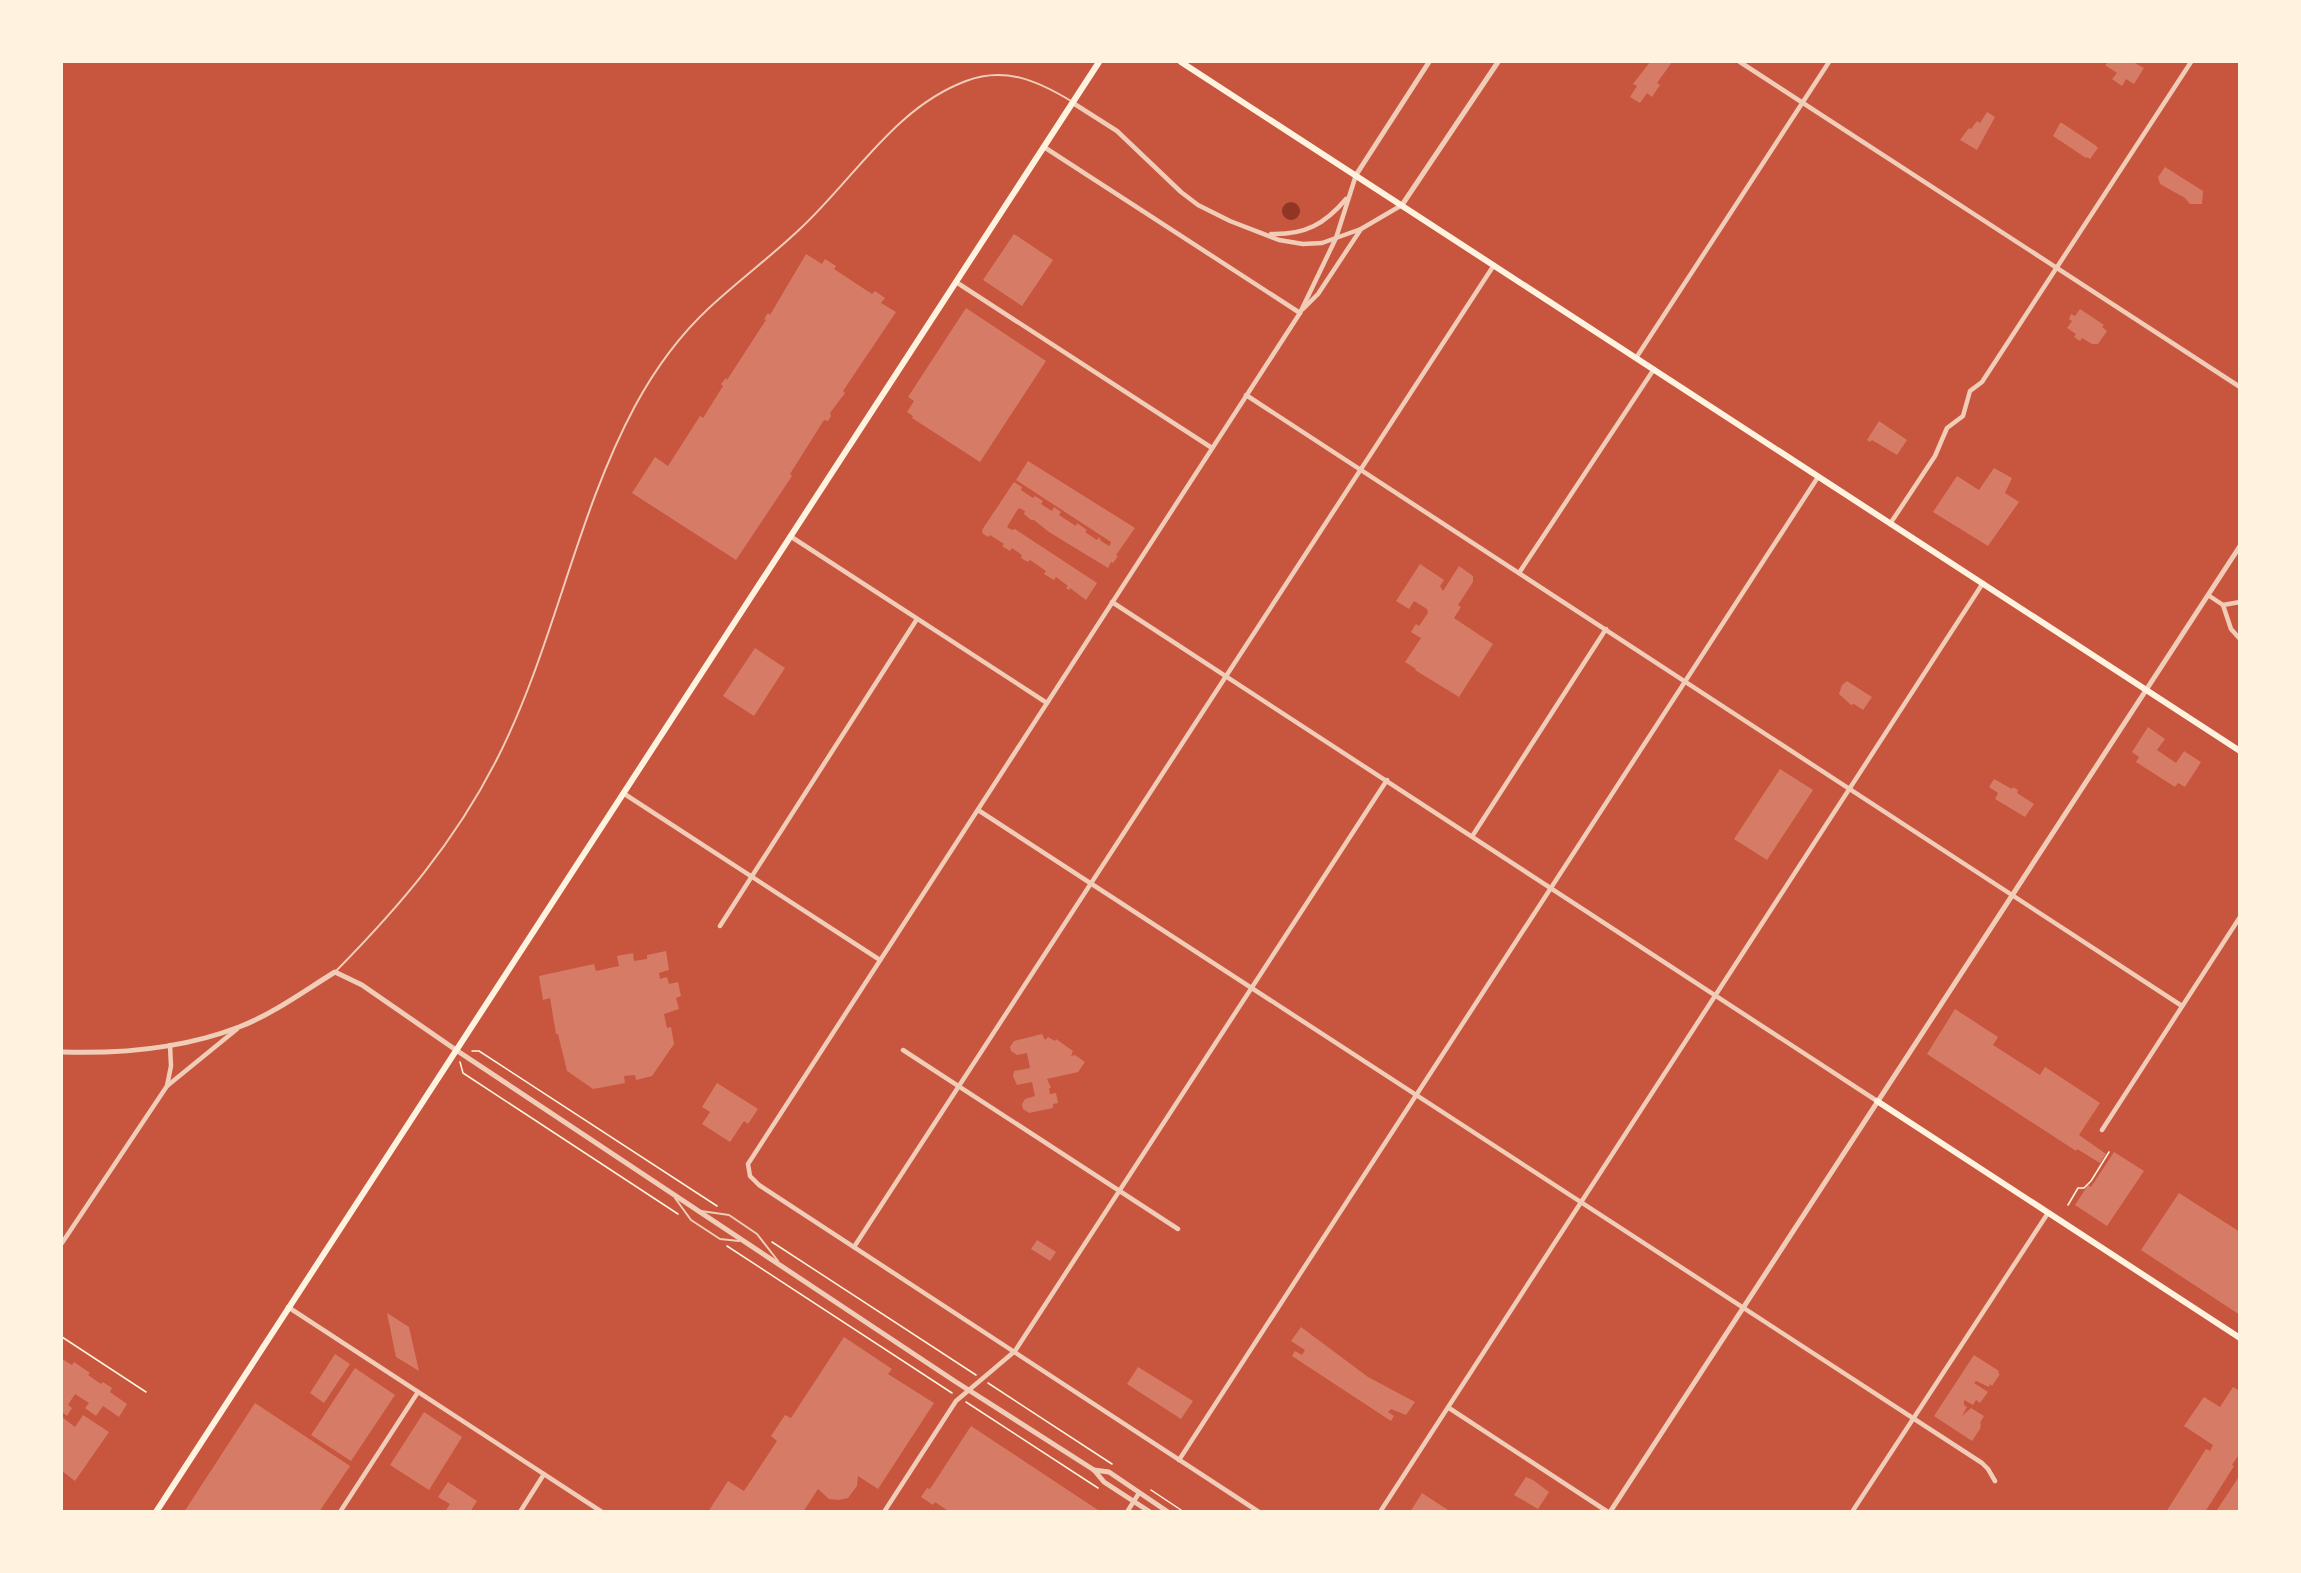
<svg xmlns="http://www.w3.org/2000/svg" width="2301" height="1573" font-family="Bitter,serif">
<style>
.water{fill:#8f3625}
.building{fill:#d67c66}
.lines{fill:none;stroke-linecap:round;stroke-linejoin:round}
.path{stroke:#fff3e0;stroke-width:1.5}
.service{stroke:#f1ccb7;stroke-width:2}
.minor{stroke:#f1ccb7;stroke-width:4.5}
.tertiary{stroke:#f1ccb7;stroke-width:5}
.secondary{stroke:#fff3e0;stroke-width:6}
</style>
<rect width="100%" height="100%" fill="#c8553d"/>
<circle class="water" cx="1291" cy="211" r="9"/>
<g class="building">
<path d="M1650 62H1672L1657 83 1660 85 1652 97 1647 93 1640 103 1630 97 1637 86 1633 84Z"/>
<path d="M2108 62H2133L2144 68 2134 84 2126 79 2122 86 2112 79 2117 73 2105 65Z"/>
<path d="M1987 112 1995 117 1977 150 1960 140 1969 128 1971 129 1977 121 1980 123Z"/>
<path d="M2060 123H2062L2095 145 2098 148 2090 159 2087 157 2086 158 2053 136Z"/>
<path d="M2165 167 2203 191 2202 204H2190L2185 198 2160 184 2158 177Z"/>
<path d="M1014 234 1053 260 1022 306 983 280Z"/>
<path d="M806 254 822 264 825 259 836 266 834 269 872 294 875 291 885 298 881 303 896 312 843 391 845 393 830 413 831 416 828 421 824 420 790 474 792 476 736 560 632 493 655 457 668 466 700 416 703 418 723 386 721 384 726 378 727 380 766 320 764 319 768 313 770 315Z"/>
<path d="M966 308 1046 361 980 462 912 418 913 416 907 412 914 401 908 397Z"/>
<path d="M2080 309 2104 325 2102 327 2107 331 2098 344H2092L2082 338 2080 341 2074 337 2076 334 2067 328 2072 321 2069 319 2071 314 2075 316Z"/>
<path d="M1879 421 1907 440 1897 455 1872 440 1870 442 1867 440Z"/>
<path d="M1028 461 1135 528 1116 555 1118 556 1113 563 1111 562 1108 568 1049 532 1034 520H1031L1024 514 1025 511 1019 508 1016 512 1007 527 1012 530 1015 529 1097 583 1086 600 1070 588 1069 590 1066 588 1068 586 1056 577 1054 580 1044 574 1046 571 1030 560 1028 562 1021 558 1022 555 1012 548 1010 551 1002 546 1004 544 990 535 989 537 983 534 982 530 1014 482 1022 487 1021 490 1033 498 1035 496 1043 501 1041 504 1052 511 1054 507 1061 512 1059 515 1076 526 1077 523 1087 530 1085 532 1097 540 1099 537 1101 541 1109 546 1110 545 1111 542 1016 480Z"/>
<path d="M1994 468 2012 478 2005 493 2019 502 1988 546 1933 512 1957 476 1979 490Z"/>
<path d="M1420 564 1444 580 1440 586 1443 591 1459 566 1473 576V582L1458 605 1461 607 1454 618 1493 644 1459 697 1415 670 1416 669 1405 662 1421 638 1411 632 1416 624 1419 626 1428 613 1427 609 1414 601 1409 609 1396 601Z"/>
<path d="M755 648 785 668 754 716 723 696Z"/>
<path d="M1847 681 1872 697 1863 710 1854 704 1851 705 1839 694 1842 685Z"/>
<path d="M2148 727 2165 739 2157 750 2176 763 2184 751 2201 762 2185 787 2178 783 2175 787 2136 762 2139 757 2132 752Z"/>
<path d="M1780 769 1813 790 1767 860 1734 839Z"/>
<path d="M1994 779 2012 789 2013 787 2018 790 2017 793 2034 804 2025 817 1995 799 1998 793 1989 787Z"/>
<path d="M666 951 669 970 659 973 660 979 667 977 669 984 678 982 681 996 676 998 679 1009 664 1014 667 1028 671 1027 674 1044 652 1076 636 1080 635 1075 624 1076 625 1083 593 1089 567 1071 558 1034H556L550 998 543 1000 539 976 594 964 596 971 619 966 617 956 633 953 634 961 647 959V955Z"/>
<path d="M1955 1009 1998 1037 1993 1045 2040 1075 2045 1067 2100 1103 2079 1135 2106 1154 2100 1163 2077 1149 2076 1151 1927 1054Z"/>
<path d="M1042 1034 1045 1040 1048 1037 1055 1041 1056 1039 1073 1051 1071 1056 1075 1055 1085 1062 1078 1072 1047 1079 1051 1088H1049L1050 1094 1056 1093 1058 1103 1053 1104V1108L1029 1113 1023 1109 1022 1104 1025 1099 1035 1096 1032 1082 1017 1085 1013 1076 1014 1071 1030 1068 1027 1053 1017 1055 1011 1051 1010 1047 1014 1041Z"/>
<path d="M717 1083 758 1109 748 1124 744 1121 730 1142 702 1124 710 1112 702 1107Z"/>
<path d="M2114 1152 2144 1171 2107 1226 2075 1205 2088 1185 2091 1187Z"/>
<path d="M2179 1193 2240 1232V1315L2141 1250Z"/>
<path d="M1037 1240 1056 1252 1050 1261 1031 1249Z"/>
<path d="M387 1313 409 1327 419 1371 396 1357Z"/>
<path d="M1301 1327 1368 1377 1415 1402 1406 1415 1391 1409 1388 1412 1394 1416 1391 1421 1292 1356 1295 1351 1302 1355 1305 1350 1291 1341Z"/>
<path d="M844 1337 892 1369 888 1374 934 1403 878 1489 858 1476 857 1486 848 1498 839 1500 829 1499 818 1489 803 1512H708L728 1481 744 1491 777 1441 771 1436 785 1415 791 1418Z"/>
<path d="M335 1354 350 1364 324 1403 310 1393Z"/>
<path d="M1974 1355 1999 1371 1998 1373 2000 1374 1992 1386 1990 1384 1989 1387 1976 1381 1974 1383 1988 1392 1980 1403 1976 1400 1973 1405 1964 1400V1405L1967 1407 1962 1416 1971 1408 1984 1416 1980 1423 1981 1424 1980 1429 1972 1441 1934 1416Z"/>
<path d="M62 1359 72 1365 74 1362 90 1373 88 1375 101 1384 103 1382 112 1388 110 1392 127 1404 119 1417 103 1406 96 1416 85 1408 89 1403 75 1394 68 1405 72 1408 67 1416 62 1412Z"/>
<path d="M1138 1367 1193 1401 1181 1419 1127 1384Z"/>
<path d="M355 1368 395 1395 351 1461 311 1435Z"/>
<path d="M2233 1387 2240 1391V1453L2232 1465 2234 1466 2205 1512H2166L2206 1449 2210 1451 2213 1445 2184 1426 2204 1397 2220 1407Z"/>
<path d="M255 1403 350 1466 319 1512H184Z"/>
<path d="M424 1412 462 1437 429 1490 390 1465Z"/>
<path d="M83 1415 109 1432 75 1481 62 1471V1417L75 1427Z"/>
<path d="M971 1426 1101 1512H946L947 1510 935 1502 933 1505 921 1497 927 1488 930 1489Z"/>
<path d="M2240 1475V1512H2219L2217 1510Z"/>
<path d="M1526 1477 1533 1480 1549 1492 1538 1509 1514 1495Z"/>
<path d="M448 1482 477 1501 470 1512H445L450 1504 438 1497Z"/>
<path d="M1422 1493 1451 1512H1410Z"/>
</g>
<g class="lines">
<g class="path">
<path d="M472 1051H479L717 1206"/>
<path d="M460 1062 463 1073 678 1214"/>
<path d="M2068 1205 2078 1188H2084L2091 1181 2109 1152"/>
<path d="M772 1242 976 1375"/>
<path d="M727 1246 952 1393"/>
<path d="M62 1337 146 1392"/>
<path d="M988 1383 1112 1464"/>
<path d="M966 1402 1098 1488"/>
<path d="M1151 1490 1184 1512"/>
</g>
<g class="service">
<path d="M336 971C400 906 454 843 496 761 554 648 575 518 635 406 655 369 679 336 709 308 739 280 773 255 802 227 855 177 896 107 966 81 1005 66 1038 81 1071 101"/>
<path d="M675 1198 691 1220 720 1239 739 1241"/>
<path d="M701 1211 729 1215 757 1234 778 1261"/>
</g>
<g class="minor">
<path d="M1740 62 2240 387"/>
<path d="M1073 103 1117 131 1181 192 1198 205 1230 221 1279 240 1303 244 1322 243 1361 229"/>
<path d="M1044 147 1300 313"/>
<path d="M1271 234C1305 235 1325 224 1346 199"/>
<path d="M956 282 1212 448"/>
<path d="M1303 309 1318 294 1361 229 1402 205"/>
<path d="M1636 358 1829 62"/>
<path d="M1246 395 2182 1006"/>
<path d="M1890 524 1935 456 1947 428 1963 416 1970 391 1982 382 2191 62"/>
<path d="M790 536 1047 703"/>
<path d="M1519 573 1654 369"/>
<path d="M2208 595 2223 605 2240 602"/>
<path d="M1112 602 1877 1101"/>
<path d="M2223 605 2231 629 2240 639"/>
<path d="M623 793 880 960"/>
<path d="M978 810 1982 1463 1988 1469 1995 1481"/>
<path d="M1473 835 1606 629"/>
<path d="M720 926 917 619"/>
<path d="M903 1050 1178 1229"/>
<path d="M167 1086 171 1066 170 1045"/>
<path d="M2102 1130 2240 917"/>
<path d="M62 1243 167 1086 237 1029"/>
<path d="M854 1247 1494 265"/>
<path d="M288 1307 602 1512"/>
<path d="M1449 1408 1608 1512"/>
<path d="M1179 1460 1818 477"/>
<path d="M340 1512 418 1392"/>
<path d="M520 1512 544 1474"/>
<path d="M884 1512 956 1401 1015 1351 1387 780"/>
<path d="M1127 1512 1139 1493"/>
<path d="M1259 1512 759 1185 750 1176 748 1164 1300 313 1336 238 1356 175"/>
<path d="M1380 1512 1983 583"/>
<path d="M1852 1512 2048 1213"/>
</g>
<g class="tertiary">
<path d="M1356 175 1429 62"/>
<path d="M1402 205 1498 62"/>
<path d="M62 1052C122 1054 182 1049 239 1027 273 1014 304 991 335 972L362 985 456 1050 956 1382 1094 1470 1104 1482 1150 1512"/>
<path d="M1094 1470 1109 1472 1168 1512"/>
<path d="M1610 1512 2240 546"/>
</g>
<g class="secondary">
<path d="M1181 62 2240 751"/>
<path d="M1877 1101 2240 1338"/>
<path d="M156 1512 1099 62"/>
</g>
</g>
<rect width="2301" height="1573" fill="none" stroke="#fff3e0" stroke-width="126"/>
</svg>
